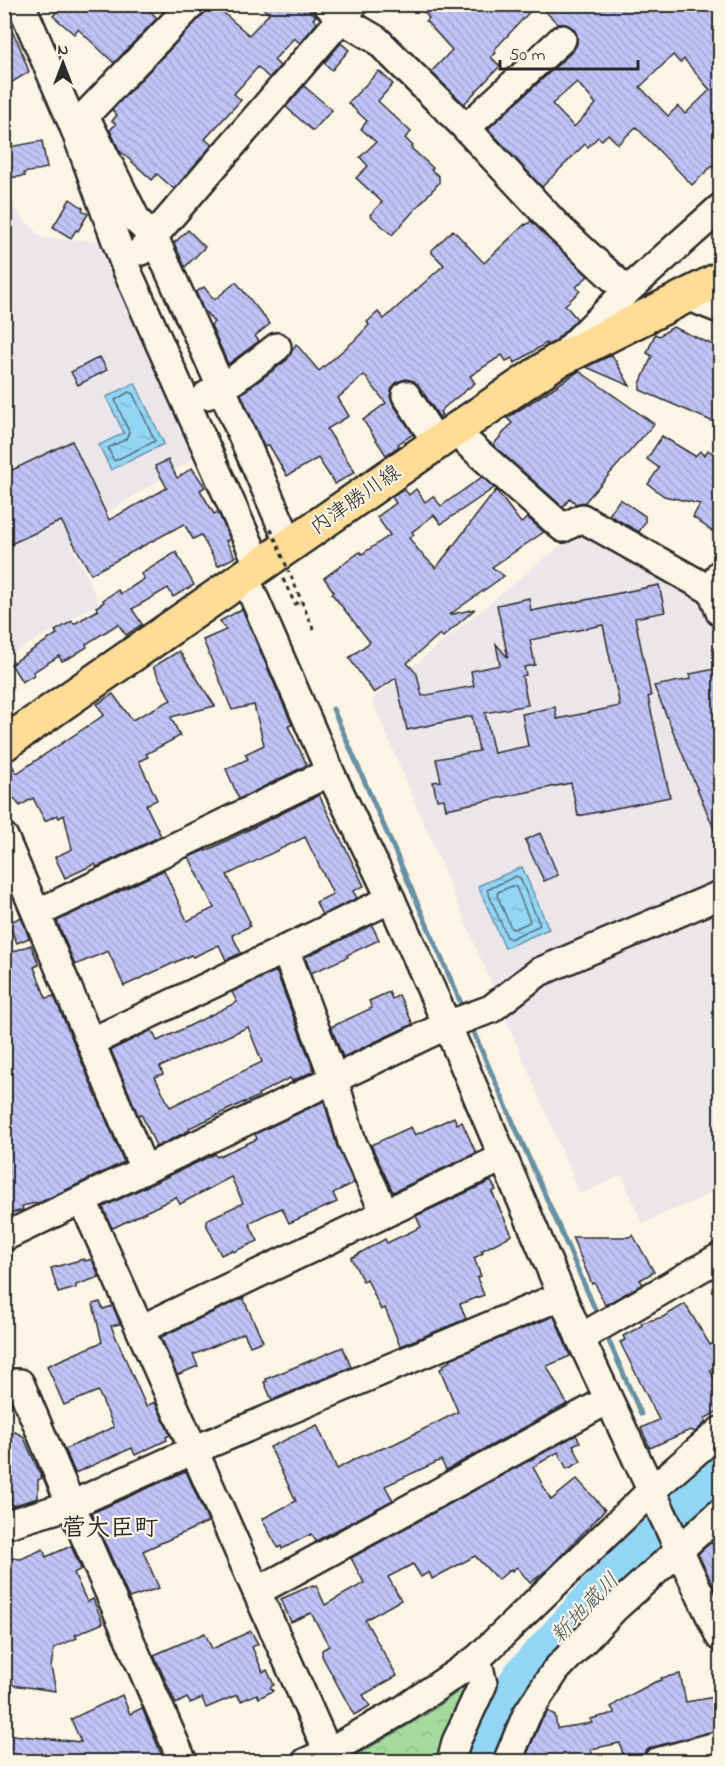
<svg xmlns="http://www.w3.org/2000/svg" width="725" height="1766" font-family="'Indie Flower','Klee One',sans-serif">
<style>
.built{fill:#eae6ea}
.forest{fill:url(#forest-crowns);stroke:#688264;stroke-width:1.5}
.water{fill:url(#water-ripples);stroke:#6991a4;stroke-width:1.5}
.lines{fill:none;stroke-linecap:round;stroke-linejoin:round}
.shore{stroke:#556f7c;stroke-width:1.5}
.stream{stroke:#6991a4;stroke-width:5}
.river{stroke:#93d5f5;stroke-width:33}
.building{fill:url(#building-back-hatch);stroke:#2b2b2b;stroke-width:1.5;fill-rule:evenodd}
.minor-casing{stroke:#2b2b2b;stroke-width:32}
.major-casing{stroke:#2b2b2b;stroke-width:38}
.path{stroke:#2b2b2b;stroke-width:3;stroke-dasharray:4.5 4.5;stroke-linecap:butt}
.minor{stroke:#fcf5e5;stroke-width:27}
.major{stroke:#ffdd96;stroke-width:33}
.path-bridge{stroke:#2b2b2b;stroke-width:3;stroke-dasharray:4.5 4.5;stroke-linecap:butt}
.labels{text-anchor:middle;stroke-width:4.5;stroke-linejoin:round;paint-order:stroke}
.street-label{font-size:21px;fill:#2b2b2b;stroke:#fcf5e5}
.water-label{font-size:22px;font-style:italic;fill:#45565e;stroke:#fcf5e5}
.quarter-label{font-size:24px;font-weight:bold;fill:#2b2b2b;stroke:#fcf5e5}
</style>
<defs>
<pattern id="forest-crowns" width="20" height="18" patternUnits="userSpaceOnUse" patternTransform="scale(1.5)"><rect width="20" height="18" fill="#a4da9e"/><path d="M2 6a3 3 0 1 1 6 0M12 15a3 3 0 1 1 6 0" fill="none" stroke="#8dbb88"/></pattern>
<pattern id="water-ripples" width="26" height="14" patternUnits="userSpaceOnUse" patternTransform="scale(1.5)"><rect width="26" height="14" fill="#93d5f5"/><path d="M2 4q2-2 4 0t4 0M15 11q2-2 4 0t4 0" fill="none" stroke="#7fb7d2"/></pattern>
<pattern id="building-back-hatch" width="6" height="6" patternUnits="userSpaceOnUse" patternTransform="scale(1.5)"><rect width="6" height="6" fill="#c0c3f5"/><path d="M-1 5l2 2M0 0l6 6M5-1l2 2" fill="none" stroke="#a5a8d2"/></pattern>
</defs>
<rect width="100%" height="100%" fill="#fcf5e5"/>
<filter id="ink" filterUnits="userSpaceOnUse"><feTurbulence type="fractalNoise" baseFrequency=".0167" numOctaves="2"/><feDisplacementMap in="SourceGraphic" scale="12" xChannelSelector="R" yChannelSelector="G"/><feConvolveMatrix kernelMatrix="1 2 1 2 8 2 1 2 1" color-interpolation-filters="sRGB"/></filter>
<g filter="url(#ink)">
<g class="built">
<path d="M4 198 42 238 103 241 201 454 73 534 72 546 99 603 5 658Z"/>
<path d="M591 525 705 590 720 628V1189L642 1224 622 1175 580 1194 372 700 558 547Z"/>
</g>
<path class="forest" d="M463 1688 469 1694 443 1761 344 1762 425 1715Z"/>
<g class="water">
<path d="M135 383 164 444 111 470 99 445 124 433 106 397Z"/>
<path d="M522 867 549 929 505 948 478 886Z"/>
</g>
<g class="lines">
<g class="shore">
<path d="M129 392 133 394 155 441 114 461 108 448 126 439 129 432 115 400Z"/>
<path d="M516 876 520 878 540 925 510 939 507 937 487 890Z"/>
<path d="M512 886 516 887 530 921 528 923 514 929 511 928 497 895 498 892Z"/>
</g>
<g class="stream">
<path d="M333 709 464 1010"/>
<path d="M470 1024 599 1318"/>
<path d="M605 1332 641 1414"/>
</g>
<path class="river" d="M477 1762 493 1717 520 1674 599 1587 683 1504 720 1474"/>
</g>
<g class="building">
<path d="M62 4H143L157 18 114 63 78 29 74 34 53 16Z"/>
<path d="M213 4 249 35 269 14 259 4H304L316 16 313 19 317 23 300 43 294 38 274 60 280 66 269 78 258 67 234 94 241 100 205 139 212 145 174 189 157 174 152 180 119 150 110 130 116 124 112 121 117 115 112 110Z"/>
<path d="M418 4H537L494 50 496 53 491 57 500 66 464 104 431 72 452 50 426 21 429 18Z"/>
<path d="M538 4H708L720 22V175L712 166 692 185 636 127 618 144 608 134 602 140 598 137 588 147 585 144 542 187 488 129 573 51 577 44V35L573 28 566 24H558ZM673 55 680 63 684 59 710 90 685 114 678 106 668 116 640 87ZM577 82 596 104 574 127 552 104Z"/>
<path d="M4 18 18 42 29 72 4 87Z"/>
<path d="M341 43 349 50 332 70 324 63Z"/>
<path d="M379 71 393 84 378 101 411 132 405 138 413 146 411 148 433 168 431 170 439 176V183L392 235 370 215 382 202 356 178 368 166 360 157 376 142 361 129 367 121 348 103Z"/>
<path d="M304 86 332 110 313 131 286 107Z"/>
<path d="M42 141 47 168 24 173 25 176 8 178 4 148Z"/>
<path d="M70 199 83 208 82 210 88 214 78 231 76 230 71 238 53 227Z"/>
<path d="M531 221 588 276 576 287 580 291 565 305 577 319 554 342 547 345 546 343 515 363 512 358 506 361 502 355 470 376 475 383 446 406 440 412 442 415 439 417 419 386 414 381 406 379 397 382 392 388 390 396 393 404 413 434 398 444 399 446 386 455 363 420 386 403 364 375 338 398 349 416 327 429 355 472 335 484 318 458 287 476 269 445 264 447 241 394 287 360 296 344 319 371 355 340 369 325 367 322 378 312 384 319 444 265 432 253V250L453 230 484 263 525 224 526 225Z"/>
<path d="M188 230 205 247 185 267 174 243Z"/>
<path d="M236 282 270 324 255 336 259 341 228 364 211 325 214 322 203 309 196 292 204 287 214 300Z"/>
<path d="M673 327 720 348V412L716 423 640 390V384L652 356 647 353 655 334 659 336Z"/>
<path d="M612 355 630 386 586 367Z"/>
<path d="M100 357 107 370 78 385 71 372Z"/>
<path d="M579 371 654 424 584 503 576 504 570 498 563 507 493 445 512 423 507 418Z"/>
<path d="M662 436 695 456 700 451 704 456 708 450 720 459V537L693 517 700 504 664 496 648 484 659 468 647 459Z"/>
<path d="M72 441 109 520 167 488 155 466 168 460 177 478 192 468 205 487 200 490 214 514 218 512 230 539 226 541 235 557 218 566 201 535 193 539 184 524 91 574 61 521 4 547V474Z"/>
<path d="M482 477 494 488 441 524 434 515 412 532 414 535 409 538 419 551 436 568 496 490 521 523 528 518 544 532 492 567 504 576 449 615 475 609 443 637 440 634 407 663 417 674 422 696 474 686 471 671 500 665 496 644 508 658 497 605 529 598 531 611 659 585 665 612 635 618 651 696 648 697 670 797 578 816 571 783 446 809 444 799 437 800 433 782 441 781 436 759 479 751 472 716 407 730 396 678 374 693 349 658 370 642 332 594 334 592 324 578 360 552 362 554 390 535 377 517 396 503 392 497 404 489 409 495 416 489 425 502 433 496 441 506ZM603 625 620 706 557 719 555 707 522 714 528 746 494 753 485 713 528 705 522 676 526 675 524 667 535 665 530 640Z"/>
<path d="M620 499 645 516V522L639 532 609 515Z"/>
<path d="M176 552 194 585 173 597 168 588 132 609 142 624 126 635 118 624 86 644 87 647 71 657 62 661 59 656 33 672 34 675 22 682 11 664 57 634 55 631 72 621 74 624 98 610 96 607 104 602 103 600 118 590 121 594 144 579 141 574Z"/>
<path d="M242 609 291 722 292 725 288 726 307 765 239 799 226 769 248 759 245 754 264 745 254 705 232 710 203 640 226 630 220 621Z"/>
<path d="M179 651 215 706 171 717 180 736 146 754 148 757 139 761 157 800 146 805 161 836 97 867 95 864 65 878 55 857 72 849 64 815 59 818 57 815 45 821 33 798 20 806 12 796 4 801V763L9 761 17 773 104 715 97 704 113 694 132 720 171 700 153 667Z"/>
<path d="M720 668V843L654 686 691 679 690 674Z"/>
<path d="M319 795 364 886 353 891 357 898 322 915 316 902 333 894 305 837 227 875 250 922 249 923 250 926 232 935 241 953 226 960 219 945 193 957 191 955 124 986 108 951 75 965 57 921 164 870 187 921 214 908 189 857 205 850 206 851Z"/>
<path d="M540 833 558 875 544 881 525 840Z"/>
<path d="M21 917 29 938 17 943 8 923Z"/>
<path d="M372 925 379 940 347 955 348 957 311 973 305 957Z"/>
<path d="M31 945 39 965 34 967 46 998 54 996 124 1162 41 1202 22 1206 23 1210 4 1215V955Z"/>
<path d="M276 971 314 1071 292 1081 290 1078 258 1094 259 1096 244 1103V1102L211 1118 189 1128 190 1130 152 1149 156 1146 141 1114 138 1115 111 1050 152 1030 157 1041 185 1028 237 1002 232 992ZM248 1027 262 1062 170 1107 155 1077 163 1074 160 1067Z"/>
<path d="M389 992 392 999 399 995 413 1024 343 1057 331 1027 372 1008 369 1001Z"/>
<path d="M324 1101 337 1146 354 1183 333 1193 337 1202 289 1223 282 1208 265 1215 249 1223 258 1241 233 1252 232 1250 221 1255 206 1224 207 1223 206 1220 243 1203 231 1177 180 1204 176 1197 113 1228 111 1226 103 1207 215 1154 217 1157 257 1139 255 1134Z"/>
<path d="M454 1117 457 1124 462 1122 476 1153 393 1192 371 1145 411 1127 415 1135Z"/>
<path d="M491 1181 496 1190 492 1192 512 1235 481 1251 483 1253 474 1258 481 1276 477 1278 484 1295 460 1304 466 1319 400 1346 385 1308 381 1310 367 1279 363 1281 351 1258 385 1239 387 1243 421 1227 416 1216Z"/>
<path d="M633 1235 654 1272 640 1280 643 1284 605 1305 595 1283 592 1284 572 1237H629Z"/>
<path d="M84 1259 85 1261 92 1259 99 1277 76 1285V1288L58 1293 51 1268Z"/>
<path d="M243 1298 263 1341 250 1346 244 1333 193 1355 198 1366 177 1375 161 1337Z"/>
<path d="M100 1302 103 1309 113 1306 120 1324 111 1326 146 1406 155 1402 170 1435 166 1437 167 1440 135 1455 132 1448 75 1473 65 1449 114 1427 98 1391 64 1405 47 1366 102 1342 93 1304Z"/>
<path d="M685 1304 710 1345 720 1339V1364L710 1370 720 1391V1410L704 1419 706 1422 695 1432 690 1430 650 1448 641 1428 659 1420 620 1342 625 1340 623 1336 636 1329 642 1325 641 1323 663 1317Z"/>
<path d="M554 1316 570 1356 547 1366 567 1404 446 1470 441 1460 385 1486 393 1500 316 1541 311 1534 282 1549 281 1546 278 1548 262 1519 296 1501 270 1447 317 1425 337 1469 359 1457 394 1444 458 1412 440 1369 444 1367 443 1365 451 1361 450 1359Z"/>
<path d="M343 1347 351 1367 272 1400 264 1382 267 1381 266 1379Z"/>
<path d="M15 1432 23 1436 42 1478 38 1480V1498L11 1506V1499H7L9 1434Z"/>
<path d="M576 1435 580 1442 573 1445 581 1462 567 1469 558 1452 533 1467 551 1500 577 1479 605 1510 549 1568 530 1583 517 1567 512 1571 511 1569 498 1580 475 1556 432 1579 429 1572 421 1577 413 1564 388 1577 401 1600 365 1620 397 1676 363 1695 370 1706 354 1715 322 1656V1650L329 1646 311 1613 291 1622 281 1599 313 1585 314 1587 316 1585 325 1605 364 1583 351 1558Z"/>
<path d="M186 1471 208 1522 143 1551 159 1588 129 1598 92 1513Z"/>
<path d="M720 1539V1601L698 1554 709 1544Z"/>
<path d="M71 1546 81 1569 74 1573 87 1602 93 1599 103 1623 75 1635 77 1638 54 1648 51 1667 56 1691 11 1685 12 1682 4 1681V1604L9 1572 4 1571V1557L21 1559 43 1549 46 1557Z"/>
<path d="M251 1631 258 1644 252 1647 263 1672 267 1670 274 1685 270 1687 273 1691 259 1698 257 1694 241 1701 237 1695 206 1708 202 1698 190 1703 187 1698 176 1704 154 1655 205 1633 212 1649Z"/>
<path d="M680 1674 686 1702 715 1697V1700L720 1699V1730L653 1747 645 1751 642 1761 640 1755 624 1759 620 1743 591 1749 593 1758 575 1761H524L541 1721 548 1711 555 1715 557 1728H559L592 1723 590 1719 615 1713 611 1707 623 1699 655 1682 662 1680 661 1678Z"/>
<path d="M122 1695 130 1714 142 1708 164 1761H4V1734L81 1742 71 1719Z"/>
</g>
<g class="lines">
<g class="minor-casing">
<g id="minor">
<path d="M21 4 74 127 126 268 259 566"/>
<path d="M327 4 341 19 377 40 466 128 559 228 627 291"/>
<path d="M86 118 137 221 154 237 222 389 290 545"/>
<path d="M74 127 192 4"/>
<path d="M466 128 562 39"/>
<path d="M141 251 353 5"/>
<path d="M687 296 720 309"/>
<path d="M569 349 627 291 720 208"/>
<path d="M207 395 222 389 277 347"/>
<path d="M406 395 437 443"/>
<path d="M454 431 563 528 582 518 712 591"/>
<path d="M720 574 712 591 720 612"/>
<path d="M245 577 330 772 391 899 447 1025 580 1338 720 1637"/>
<path d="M4 837 144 1169"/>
<path d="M38 913 330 772"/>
<path d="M285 949 334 1079 352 1142 385 1213"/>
<path d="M91 1042 391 899"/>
<path d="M83 1201 328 1752"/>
<path d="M4 1237 447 1025 491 1009 539 972 720 895"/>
<path d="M141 1329 502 1158"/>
<path d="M580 1338 720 1257"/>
<path d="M4 1383H20L71 1505 183 1762"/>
<path d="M4 1525 71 1505 194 1450 561 1296"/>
<path d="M258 1591 608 1400"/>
<path d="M306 1762 328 1752 404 1709 477 1659 651 1491 720 1431"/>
<path d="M451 1762 456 1742 483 1684 477 1659"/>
<path d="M507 1762 527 1714 556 1670 615 1608 720 1513"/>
<path d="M657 1762 720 1745"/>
</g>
</g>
<g class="major-casing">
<path id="major" d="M4 744 454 431 555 362 720 279"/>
</g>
<g class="path">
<path d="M291 576 314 631"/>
<path d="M283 579 295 604 301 601"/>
</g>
<use href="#minor" class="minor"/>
<use href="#major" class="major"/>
<path class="path-bridge" d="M271 529 289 572"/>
</g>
</g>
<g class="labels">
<g class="street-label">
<text transform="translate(355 499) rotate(-35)" y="7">内津勝川線</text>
</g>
<g class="water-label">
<text transform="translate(584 1607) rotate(-46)" y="8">新地蔵川</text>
</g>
<g class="quarter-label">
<text x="110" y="1535">菅大臣町</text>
</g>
</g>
<rect width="725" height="1766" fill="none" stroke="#fcf5e5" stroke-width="24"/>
<rect x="12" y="12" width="701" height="1742" fill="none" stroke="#2b2b2b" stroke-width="2" filter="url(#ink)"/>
<g transform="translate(63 63)" stroke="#fcf5e5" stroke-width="4.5" paint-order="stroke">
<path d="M0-4.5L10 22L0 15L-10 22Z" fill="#2b2b2b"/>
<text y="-9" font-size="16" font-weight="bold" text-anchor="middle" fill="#2b2b2b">N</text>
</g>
<path d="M500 60v9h138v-9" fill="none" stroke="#2b2b2b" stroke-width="3"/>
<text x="509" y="60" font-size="18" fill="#2b2b2b" stroke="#fcf5e5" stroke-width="4.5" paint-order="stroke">50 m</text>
</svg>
